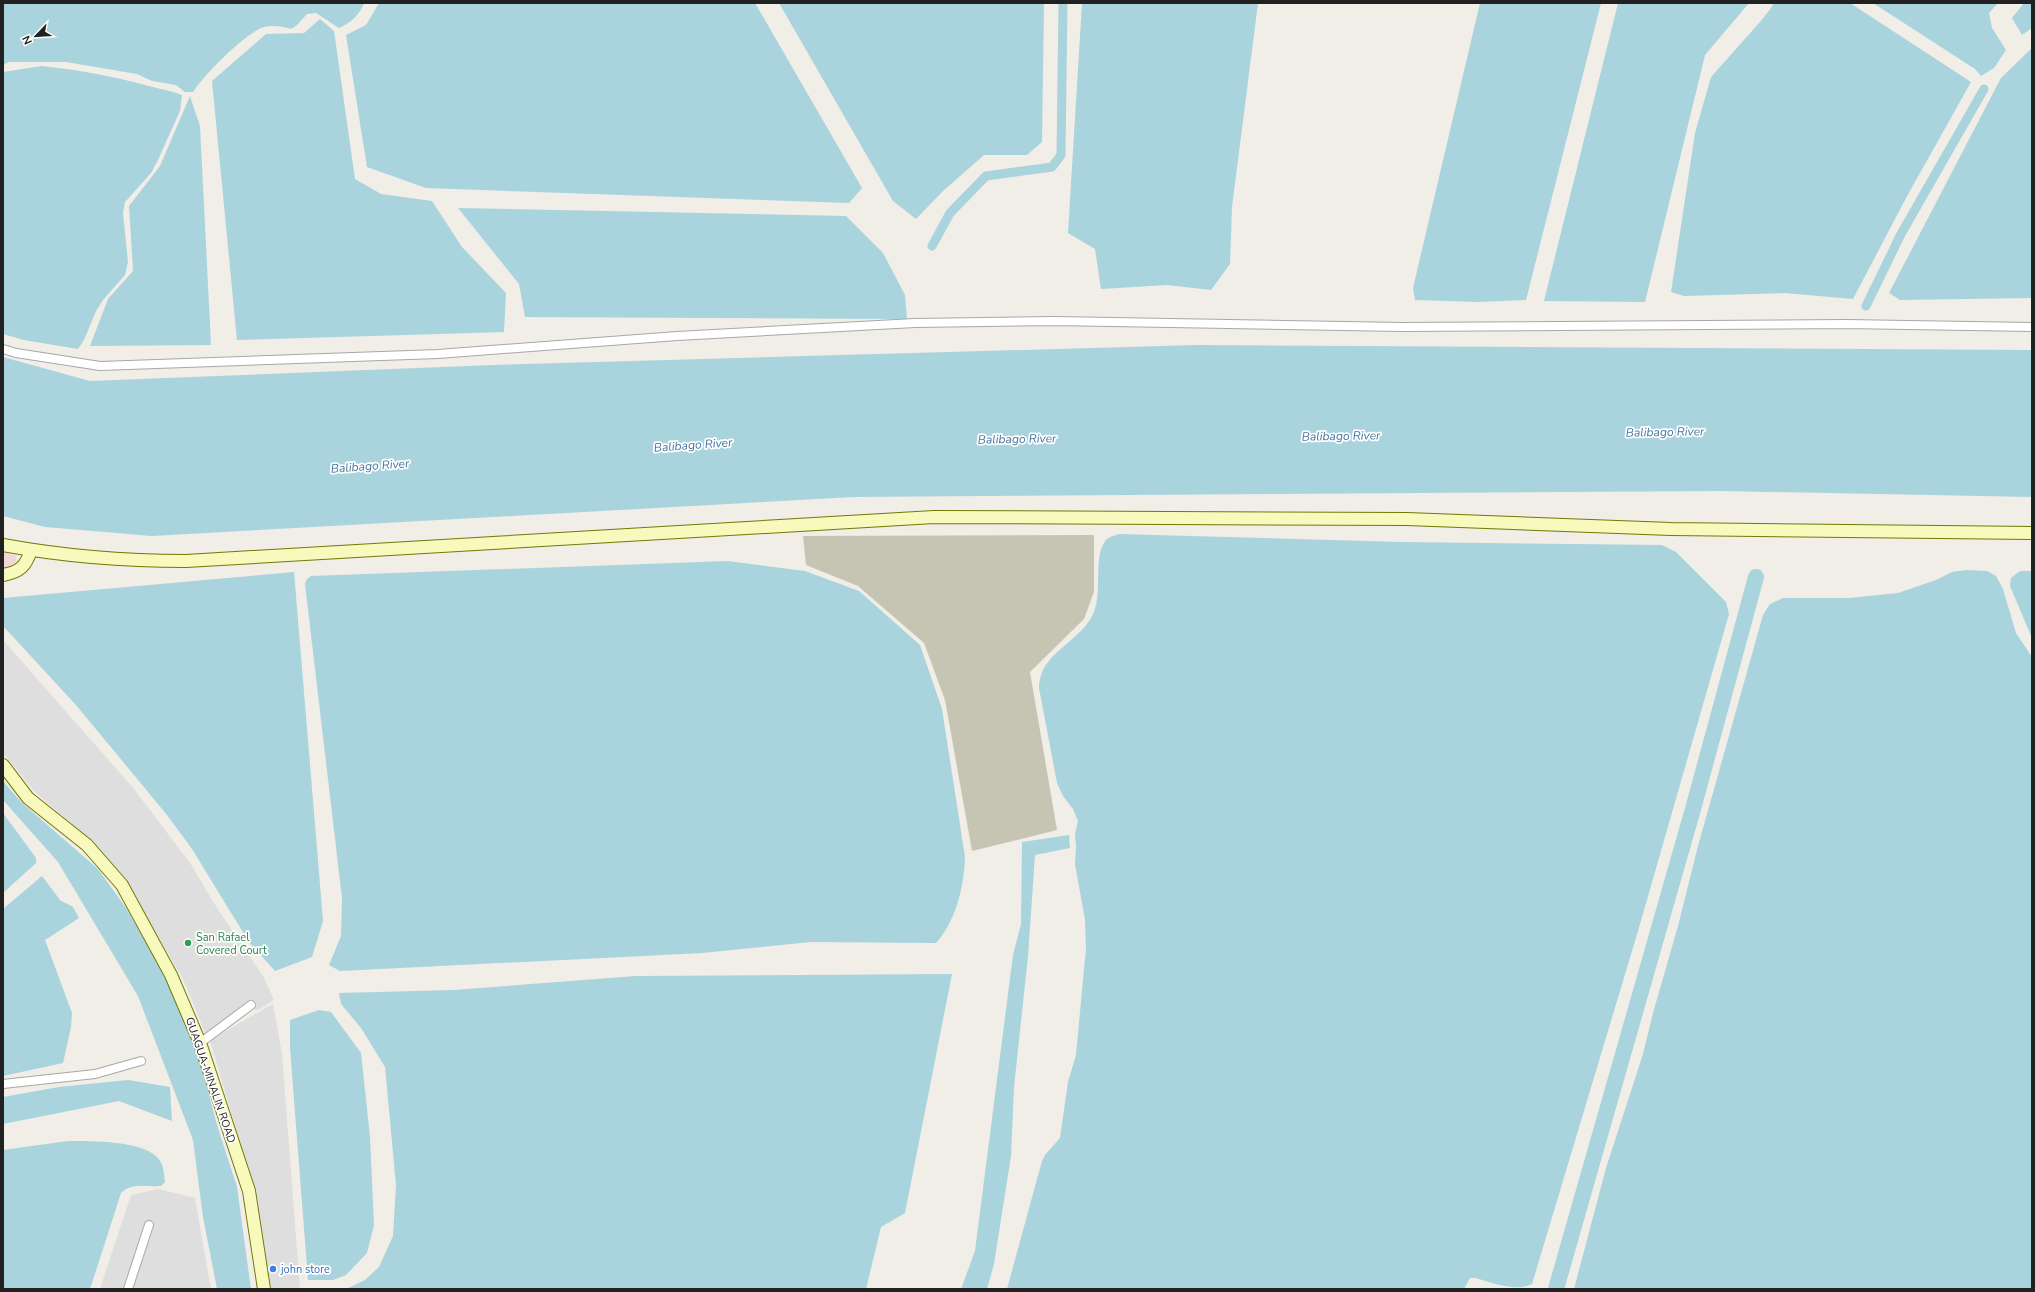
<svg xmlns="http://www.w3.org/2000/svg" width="2035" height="1292" font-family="'Nunito Sans',sans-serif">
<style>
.residential{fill:#dfdede}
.commercial{fill:#f1d7d7}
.construction{fill:#c6c5b3}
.water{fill:#a9d3dd}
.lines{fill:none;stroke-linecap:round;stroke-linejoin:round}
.canal{stroke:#a9d3dd;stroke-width:9}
.river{stroke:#a9d3dd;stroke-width:16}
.street-casing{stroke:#a8a8a8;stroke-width:10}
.secondary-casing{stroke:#717907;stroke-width:14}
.street{stroke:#fff;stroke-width:8}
.secondary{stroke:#f8f9bd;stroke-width:12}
.leisure-dot{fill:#2e9e5b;stroke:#fff;stroke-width:1.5}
.shop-dot{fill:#3f7fe0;stroke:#fff;stroke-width:1.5}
.labels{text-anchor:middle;stroke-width:3.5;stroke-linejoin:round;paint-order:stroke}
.leisure-label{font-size:11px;fill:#27864d;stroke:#fff;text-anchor:start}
.street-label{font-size:11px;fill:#212121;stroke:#fff}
.shop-label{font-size:11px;fill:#366cbe;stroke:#fff;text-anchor:start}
.water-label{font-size:12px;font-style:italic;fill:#4777a0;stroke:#fff}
</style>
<rect width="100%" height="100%" fill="#f1ede7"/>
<g class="residential">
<path d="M3 640 134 789 190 863 217 908 263 976 274 1000 258 1010 250 1009 206 1035 183 979 131 890 93 842 35 792 3 753Z"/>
<path d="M273 1004 282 1054 300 1289H269L267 1263 253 1188 210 1040Z"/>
<path d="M158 1189 195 1198 211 1289H100L131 1195Z"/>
</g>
<path class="commercial" d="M3 552 15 555 17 561 16 565 3 569Z"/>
<path class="construction" d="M1094 535V592L1084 619 1030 672 1057 830 972 851 945 700 924 643 858 586 806 565 803 536Z"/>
<g class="water">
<path d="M3 3H364C360 15 350 23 339 28L316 13 307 14 297 25 291 29C283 26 272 25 264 27 246 32 203 76 193 92H185L176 85 152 81 137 74 66 62H9L3 65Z"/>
<path d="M379 3H755L862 188 849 203 426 188 367 167 346 35 366 25Z"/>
<path d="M779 3H1044L1042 142 1027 155H984L943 191 916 219 893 201Z"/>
<path d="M1082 3H1258L1232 207 1230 264 1211 290 1167 285 1101 289 1095 249 1068 233Z"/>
<path d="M1480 3H1601L1526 300 1478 302 1415 300 1413 288Z"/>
<path d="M1618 3H1749L1705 55 1645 302 1544 301Z"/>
<path d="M1773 3H1850L1971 82 1906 198 1853 299 1785 293 1684 296 1671 292 1695 133 1711 77 1760 22 1772 7Z"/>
<path d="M1873 3H1998L1989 13 1992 28 2006 50 1994 68 1981 76 1975 69Z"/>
<path d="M2024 3H2032V28L2022 35 2012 18Z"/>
<path d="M320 19 334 31 355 179 381 194 432 201 462 247 506 293 504 332 237 340 212 81 266 34 304 33Z"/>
<path d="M2032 48V298L1900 300 1889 293 2001 78Z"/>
<path d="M42 66C80 70 116 77 153 87 164 90 172 91 182 95L180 111 157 162 151 173 125 202 123 213 128 262 125 275 103 300 96 311 84 340 78 349 24 340 3 334V72Z"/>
<path d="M190 96 200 126 211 345 90 346 108 299 133 271 129 206 160 166Z"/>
<path d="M458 208 846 216 883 253 905 295 907 319 525 317 519 284Z"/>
<path d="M1197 345 2032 350V497L1721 491 853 497 152 536 45 527 3 516V357L90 381 493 365Z"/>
<path d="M1119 534 1401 542 1662 545 1676 552 1726 602 1729 614 1638 931 1532 1284C1517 1292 1492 1283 1476 1278H1470L1464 1289H1007L1042 1161 1045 1155 1060 1138 1068 1082 1076 1055 1086 948 1085 920 1075 864 1076 846 1075 834 1078 821 1073 809 1063 796 1057 783 1039 688C1039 652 1081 643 1094 612 1102 592 1094 558 1104 543 1107 537 1113 536 1119 534Z"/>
<path d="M728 561 805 571 859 591 920 645 942 709 965 857C964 887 956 921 936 943L810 942 702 953 340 971 329 965 341 936 342 898 305 584 307 579 311 576Z"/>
<path d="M1967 570 1987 571 1996 576 2003 589 2016 633 2032 657V1289H1574L1606 1168 1643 1054 1653 1013 1678 926 1698 846 1763 615 1770 604 1783 598H1849L1898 593 1936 580 1952 572Z"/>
<path d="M2020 571H2032V638L2010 586 2011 578Z"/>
<path d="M294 572 323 921 312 957 275 971 249 942 192 849 167 815 76 705 3 626V598Z"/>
<path d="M3 781 22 803 98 869 126 908 177 998 199 1057 217 1125 237 1187 251 1289H217L203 1217 193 1140 138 996 58 862 3 800Z"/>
<path d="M3 813 36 858V863L3 893Z"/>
<path d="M1069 835 1070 848 1035 855 1028 956 1014 1087 1011 1156 994 1264 987 1289H961L975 1251 1013 955 1021 924 1022 842Z"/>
<path d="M42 876 60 900 73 907 79 918 45 940 72 1013 71 1027 63 1063 3 1076V909Z"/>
<path d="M952 974 905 1213 881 1227 866 1289H311L348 1288 365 1280 379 1267 393 1236 396 1185 385 1067 361 1028 341 1004 339 993 454 990 636 976Z"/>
<path d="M319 1010 331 1012 361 1053 370 1137 374 1225 367 1253 346 1275 333 1280H308L290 1048V1020Z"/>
<path d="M128 1080 170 1087 172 1121 119 1101 3 1124V1097L59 1087Z"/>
<path d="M68 1141C90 1141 148 1140 160 1161 164 1167 164 1175 165 1182L161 1186C147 1187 132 1182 121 1193L90 1289H3V1150Z"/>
</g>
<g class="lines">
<g class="canal">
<path d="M932 246 950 213 986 176 1052 167 1061 155 1063 3"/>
<path d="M1866 306 1901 234 1984 89"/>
</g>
<path class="river" d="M1556 1289 1693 809 1756 577"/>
<g class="street-casing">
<g id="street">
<path d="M3 349 16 353 100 366 438 354 677 336 915 323 1054 321 1402 327 1846 324 2032 327"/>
<path d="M200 1043 251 1005"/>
<path d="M3 1084 95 1074 141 1061"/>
<path d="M128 1289 149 1225"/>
</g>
</g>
<g class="secondary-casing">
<g id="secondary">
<path d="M3 545C63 556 125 561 186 561L934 517 1407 519 1671 529 2032 533"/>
<path d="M3 575C20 572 26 566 31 550"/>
<path d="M3 765 28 798 87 845 122 885 171 975 200 1043 249 1191 264 1289"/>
</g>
</g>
<use href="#street" class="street"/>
<use href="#secondary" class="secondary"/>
</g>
<circle class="leisure-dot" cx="188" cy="943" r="4"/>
<circle class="shop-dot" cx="273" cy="1269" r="4"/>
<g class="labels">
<g class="leisure-label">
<text x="196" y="941">San Rafael<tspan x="196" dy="13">Covered Court</tspan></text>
</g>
<g class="street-label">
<text transform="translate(211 1080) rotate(71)" y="4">GUAGUA-MINALIN ROAD</text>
</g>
<g class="shop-label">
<text x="281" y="1273">john store</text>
</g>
<g class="water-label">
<text transform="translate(1665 432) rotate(-1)" y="4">Balibago River</text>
<text transform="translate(1341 436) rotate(-1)" y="4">Balibago River</text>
<text transform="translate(1017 439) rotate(-1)" y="4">Balibago River</text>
<text transform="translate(693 445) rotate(-4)" y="4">Balibago River</text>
<text transform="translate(370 466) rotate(-4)" y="4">Balibago River</text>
</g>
</g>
<rect width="2035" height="1292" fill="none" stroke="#212121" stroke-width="8"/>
<g transform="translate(36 36) rotate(245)" stroke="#ffffff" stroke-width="3" paint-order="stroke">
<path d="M0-3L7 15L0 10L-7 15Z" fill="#212121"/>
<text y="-6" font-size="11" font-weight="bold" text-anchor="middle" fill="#212121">N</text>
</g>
</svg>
